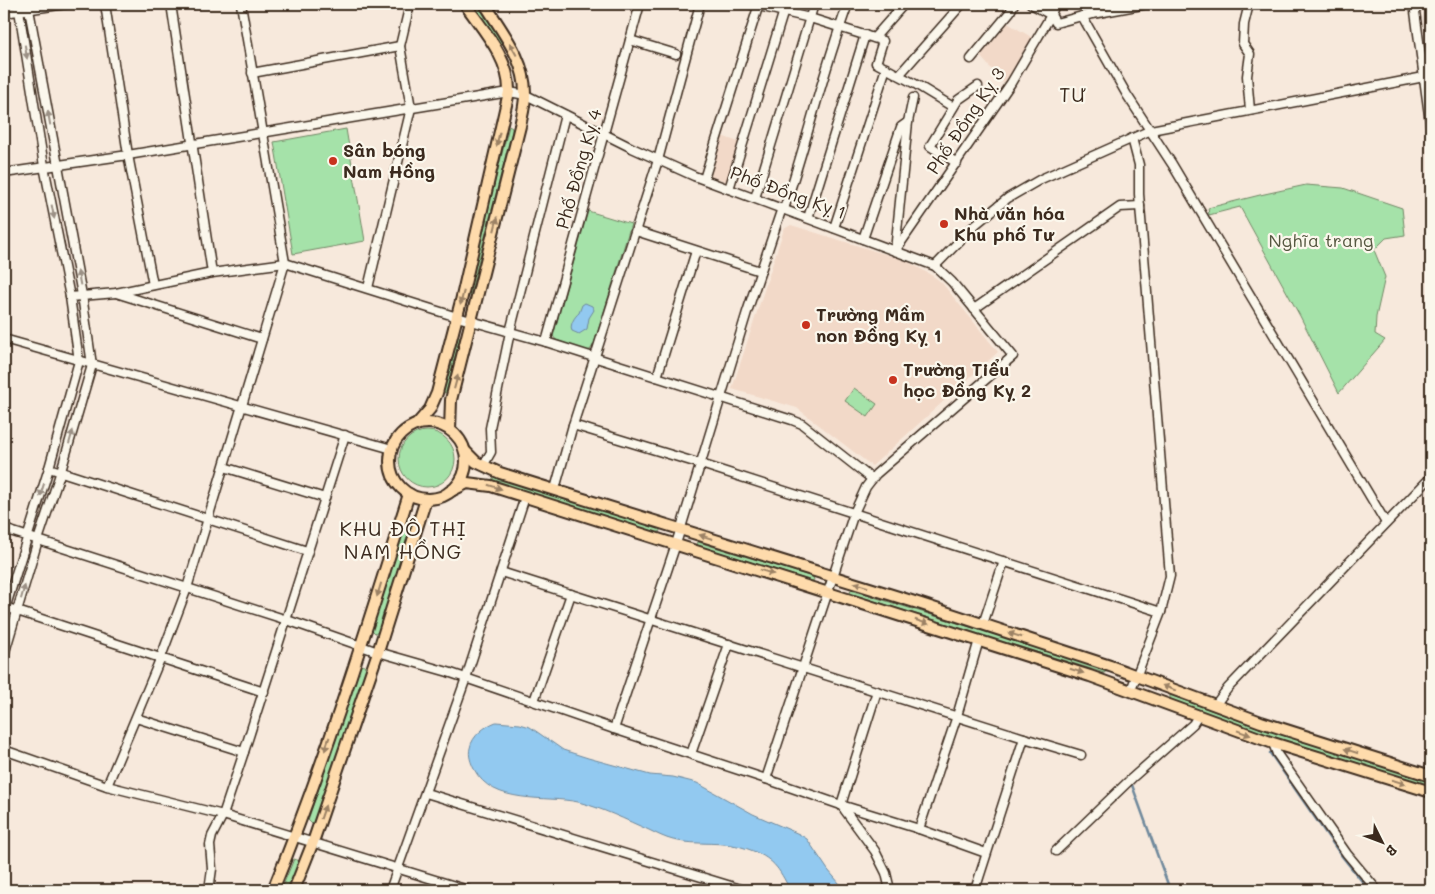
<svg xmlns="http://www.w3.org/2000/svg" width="1435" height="894" font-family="Mali,sans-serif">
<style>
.built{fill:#f2d9c8}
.green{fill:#a5e2a9;stroke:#708664}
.water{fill:#92c9f0;stroke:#6f899c}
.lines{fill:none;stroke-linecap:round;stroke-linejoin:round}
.stream{stroke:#6f899c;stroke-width:2.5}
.minor-casing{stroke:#3b2a1e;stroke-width:11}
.major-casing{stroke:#3b2a1e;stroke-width:14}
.minor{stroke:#fbf7ec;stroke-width:8}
.major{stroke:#fedbac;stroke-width:10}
.oneway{fill:#9c8265}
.oneway2{fill:#9b9085}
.poi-dot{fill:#c8321e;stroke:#fbf7ec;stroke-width:2}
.labels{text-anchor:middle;stroke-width:4.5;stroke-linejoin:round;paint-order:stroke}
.street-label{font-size:18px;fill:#3b2a1e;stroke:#fbf7ec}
.poi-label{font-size:18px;font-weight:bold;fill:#3b2a1e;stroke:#fbf7ec;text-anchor:start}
.park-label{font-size:18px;fill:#565841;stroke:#fbf7ec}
.quarter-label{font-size:20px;letter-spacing:1px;fill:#3b2a1e;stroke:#fbf7ec}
</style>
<rect width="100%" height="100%" fill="#f7e9dc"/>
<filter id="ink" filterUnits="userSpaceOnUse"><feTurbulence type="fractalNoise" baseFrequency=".02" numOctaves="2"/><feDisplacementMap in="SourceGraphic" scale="10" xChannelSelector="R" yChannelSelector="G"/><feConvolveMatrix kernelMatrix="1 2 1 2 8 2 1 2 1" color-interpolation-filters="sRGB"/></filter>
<g filter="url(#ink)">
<g class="built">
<path d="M1004 21 1033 38 1004 83 980 56Z"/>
<path d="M719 135 741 143 729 182 707 175Z"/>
<path d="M791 225 907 261 936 278 942 283 998 352 872 466 797 408 732 389 784 229Z"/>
</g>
<g class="green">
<path d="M472 4H477L502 41 501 45 498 44Z"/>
<path d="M509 126 512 128V131L470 295 467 299 465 298Z"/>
<path d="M346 129 365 241 293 254 274 142Z"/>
<path d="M1306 185 1343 188 1402 208 1405 235 1386 238 1374 250 1385 277 1376 317 1375 334 1385 340 1339 393 1300 316 1240 207 1209 215 1208 208 1260 195Z"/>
<path d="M588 211 631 224 594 344 590 350 586 351 556 340 553 336Z"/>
<path d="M457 334 460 337 446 392 444 393H442Z"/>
<path d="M854 388 877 404 868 417 845 401Z"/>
<circle cx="427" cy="459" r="28"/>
<path d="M495 477 660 529V531L657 533 494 482 491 480Z"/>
<path d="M407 520 411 522 412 525 380 628 377 633H375L372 630 404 524Z"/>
<path d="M698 542 813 577 814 580 812 581 699 546 697 544Z"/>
<path d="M851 590 1106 669 1107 671 1104 673 852 594 850 593Z"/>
<path d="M362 665 368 668 315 820 312 824 308 820 360 666Z"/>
<path d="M1170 695 1257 727 1431 782V787L1251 731 1177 702 1170 699Z"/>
<path d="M294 859 300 861 288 890H281Z"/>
</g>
<g class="water">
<path d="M585 303 592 306 594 310 589 318 587 329 579 334 572 331C569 325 575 316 579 313L582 305Z"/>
<path d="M496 722 520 724 530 727 563 750 588 758 650 775 673 777 697 783 753 814 799 834 807 839 828 870 845 890H790C779 868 773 858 748 849 724 840 698 846 673 840 665 838 657 834 649 830 626 820 602 808 578 802 546 795 493 806 474 769 471 763 468 755 470 748 472 736 485 726 496 722Z"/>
</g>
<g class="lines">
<g class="stream">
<path d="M1270 753 1341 855 1369 890"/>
<path d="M1132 785 1170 890"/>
</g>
<g class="minor-casing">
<g id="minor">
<path d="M105 4 128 155 153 285"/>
<path d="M171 4 212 273"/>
<path d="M750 4 810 18 883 41 876 63 917 85 953 107"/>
<path d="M1031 4 1051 15 1056 23 1082 16 1147 4"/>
<path d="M1249 4 1244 24 1243 44 1250 54 1247 76 1250 110"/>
<path d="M1414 4 1431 130"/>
<path d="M4 13 66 4"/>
<path d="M1082 16 1127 95 1172 164 1386 523"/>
<path d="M874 38 904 4"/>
<path d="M630 40 676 54"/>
<path d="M971 59 1010 12 1014 4"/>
<path d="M252 73 400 46"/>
<path d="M899 75 962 4"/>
<path d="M957 163 930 146 958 100 978 86"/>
<path d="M4 173 128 155 509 92 526 95 632 148 694 176 935 266 952 282 1013 356 876 474 866 487 854 513 766 779"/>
<path d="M704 179 759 4"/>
<path d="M729 189 786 4"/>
<path d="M755 198 814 4"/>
<path d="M784 209C807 141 823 71 848 4"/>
<path d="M808 218 865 35"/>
<path d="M834 228 886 68"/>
<path d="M636 231 760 271"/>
<path d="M863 239 901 127 908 122"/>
<path d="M895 251 1011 83 1051 15 1055 4"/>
<path d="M895 251 908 122 913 98"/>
<path d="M935 266 976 224 1008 198 1041 179 1151 130 1424 77"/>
<path d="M368 288 411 108 400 46 410 4"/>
<path d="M116 293 262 339"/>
<path d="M70 297 116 293 212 273 285 263 457 317 546 342 792 420 802 424 872 479"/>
<path d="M974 309 1120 207 1140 206"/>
<path d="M4 339 392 449"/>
<path d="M546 342 640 4"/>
<path d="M657 377 696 251"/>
<path d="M573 425 701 464 1161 612"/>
<path d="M483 466 491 452 490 428 510 332 565 115"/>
<path d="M224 467 325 498"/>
<path d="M49 468 307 551"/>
<path d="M555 489 573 425 658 160 700 4"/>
<path d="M4 529 287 620 378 652 448 672 614 729 766 779 841 805 875 851 886 873 890 890"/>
<path d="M501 572 1024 738"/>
<path d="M5 607 264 692"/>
<path d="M4 612 49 468 79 361 70 297 44 166 18 4"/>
<path d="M983 624 1004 561"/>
<path d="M4 655 38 540 61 471 92 365 82 295 28 4"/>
<path d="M1131 690 1161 612 1170 576 1139 194V165L1132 138"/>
<path d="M877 691 841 805 919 829 986 853"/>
<path d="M534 701 571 594"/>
<path d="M1215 705 1228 688 1431 477"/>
<path d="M136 718 244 752"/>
<path d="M614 729 676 544 747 312 782 208"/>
<path d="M1273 743 1277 754 1347 854 1377 890"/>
<path d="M4 750 107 786 223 815 468 890"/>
<path d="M691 754 729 644"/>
<path d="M107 786 161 657 187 588 285 263 241 4"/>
<path d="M426 793 744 890"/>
<path d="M919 829 957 716 979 640"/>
<path d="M1056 851 1132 778 1193 724 1198 716"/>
<path d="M209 890 212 869 210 845 212 836 223 815 244 752 345 435"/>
<path d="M390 890 466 678 525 497"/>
<path d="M975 890 1024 738 1081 755"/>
</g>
</g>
<g class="major-casing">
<g id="major">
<circle cx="428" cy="461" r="38"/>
<path d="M417 424 430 409 437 393 461 301 509 92C510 59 483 30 465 4"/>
<path d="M450 430 451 400 520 126C522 116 525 105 525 95 526 60 502 32 485 4"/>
<path d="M465 451 476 462 500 473 921 604 1110 666 1261 722 1431 776"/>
<path d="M449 492 467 483 491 486 1090 676 1273 743 1431 792"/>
<path d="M273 890C326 761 367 627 409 494"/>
<path d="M294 890 313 842 378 652 426 499"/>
</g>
</g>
<use href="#minor" class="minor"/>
<use href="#major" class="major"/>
</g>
<defs><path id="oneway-solid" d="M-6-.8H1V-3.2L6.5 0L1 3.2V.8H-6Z" transform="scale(1.25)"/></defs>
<g class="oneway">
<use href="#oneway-solid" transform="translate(513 49) rotate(-119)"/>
<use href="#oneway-solid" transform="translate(498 139) rotate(103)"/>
<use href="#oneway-solid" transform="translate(496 224) rotate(-76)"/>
<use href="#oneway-solid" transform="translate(462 298) rotate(104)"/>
<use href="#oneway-solid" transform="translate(456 382) rotate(-75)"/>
<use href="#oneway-solid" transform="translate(495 487) rotate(17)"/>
<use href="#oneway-solid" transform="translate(706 537) rotate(-163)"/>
<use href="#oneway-solid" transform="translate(767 572) rotate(17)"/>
<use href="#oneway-solid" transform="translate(861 585) rotate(-163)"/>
<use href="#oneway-solid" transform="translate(379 590) rotate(107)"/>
<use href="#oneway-solid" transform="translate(922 622) rotate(17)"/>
<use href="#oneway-solid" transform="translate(1015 635) rotate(-162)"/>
<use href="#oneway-solid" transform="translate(1077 671) rotate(17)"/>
<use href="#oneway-solid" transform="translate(1169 688) rotate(-159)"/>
<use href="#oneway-solid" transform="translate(1244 733) rotate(20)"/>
<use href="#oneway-solid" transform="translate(327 744) rotate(109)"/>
<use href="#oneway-solid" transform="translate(1351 751) rotate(-162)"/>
<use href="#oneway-solid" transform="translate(1399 782) rotate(17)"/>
<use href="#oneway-solid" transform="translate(323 812) rotate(-71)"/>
</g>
<g class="oneway2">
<use href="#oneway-solid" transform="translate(26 52) rotate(81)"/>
<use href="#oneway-solid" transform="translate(49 118) rotate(-100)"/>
<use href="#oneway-solid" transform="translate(53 212) rotate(79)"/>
<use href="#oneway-solid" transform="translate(79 278) rotate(-101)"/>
<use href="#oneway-solid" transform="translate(71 437) rotate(-74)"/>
<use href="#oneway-solid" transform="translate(42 490) rotate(108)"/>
<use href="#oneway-solid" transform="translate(23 592) rotate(-74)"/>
</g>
</g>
<g class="poi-dot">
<circle cx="333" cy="161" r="5"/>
<circle cx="944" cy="224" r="5"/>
<circle cx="806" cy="325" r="5"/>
<circle cx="893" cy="380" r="5"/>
</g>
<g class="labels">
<g class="street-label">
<text transform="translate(966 121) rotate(-56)" y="6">Phố Đồng Kỵ 3</text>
<text transform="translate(579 169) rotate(-74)" y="6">Phố Đồng Kỵ 4</text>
<text transform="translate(788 193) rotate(20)" y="6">Phố Đồng Kỵ 1</text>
</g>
<g class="poi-label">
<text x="343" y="157">Sân bóng<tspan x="343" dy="21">Nam Hồng</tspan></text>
<text x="954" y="220">Nhà văn hóa<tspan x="954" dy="21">Khu phố Tư</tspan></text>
<text x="816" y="321">Trường Mầm<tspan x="816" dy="21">non Đồng Kỵ 1</tspan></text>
<text x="903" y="376">Trường Tiểu<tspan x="903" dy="21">học Đồng Kỵ 2</tspan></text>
</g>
<g class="park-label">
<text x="1321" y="247">Nghĩa trang</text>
</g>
<g class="quarter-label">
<text x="1073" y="102">TƯ</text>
<text x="403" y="536">KHU ĐÔ THỊ<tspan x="403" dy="23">NAM HỒNG</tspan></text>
</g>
</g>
<rect width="1435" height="894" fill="none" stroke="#fbf7ec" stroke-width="20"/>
<rect x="10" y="10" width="1415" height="874" fill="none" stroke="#3b2a1e" stroke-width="2" filter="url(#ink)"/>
<g transform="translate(1382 842) rotate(132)" stroke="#fbf7ec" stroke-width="4" paint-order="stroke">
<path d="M0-4L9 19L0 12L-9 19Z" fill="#3b2a1e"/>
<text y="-8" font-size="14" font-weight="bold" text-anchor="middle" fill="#3b2a1e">B</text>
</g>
</svg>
